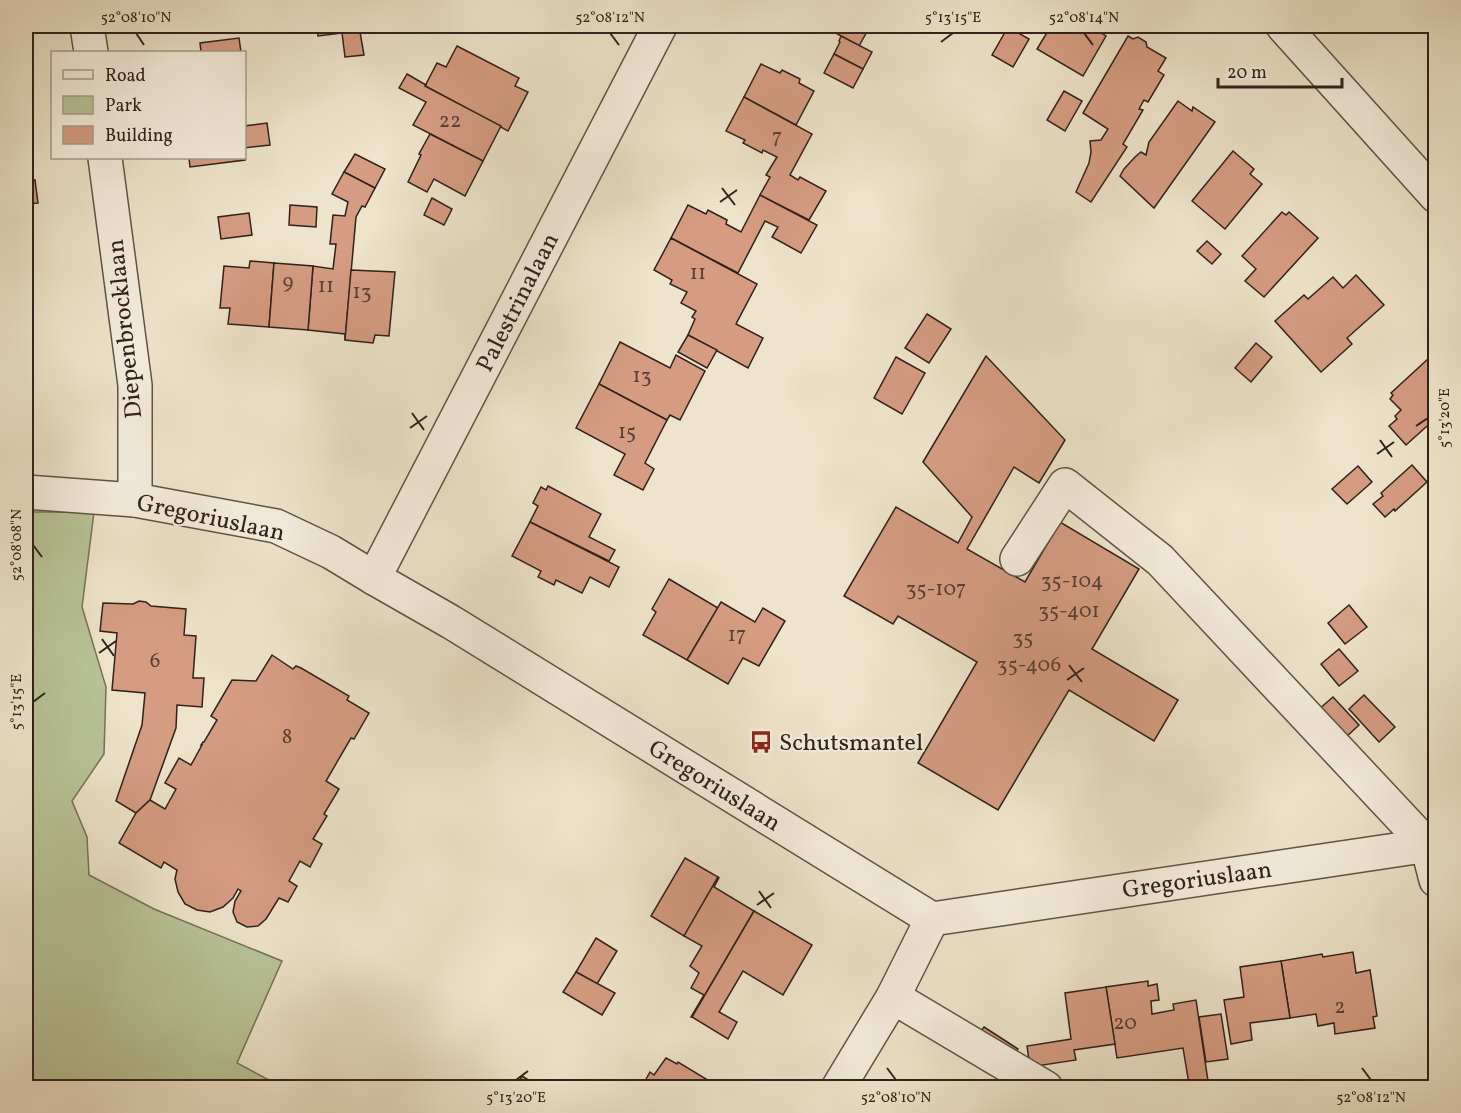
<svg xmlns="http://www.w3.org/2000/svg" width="1461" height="1113" font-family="Vollkorn,serif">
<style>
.green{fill:#b8c498;stroke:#74725a;stroke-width:1.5}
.building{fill:#d59c82;stroke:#31211b;stroke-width:1.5}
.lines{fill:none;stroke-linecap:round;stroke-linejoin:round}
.minor-casing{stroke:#605247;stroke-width:36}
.minor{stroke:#f4eddd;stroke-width:33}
.ticks{fill:none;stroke:#31211b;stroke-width:2}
.labels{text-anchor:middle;stroke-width:4.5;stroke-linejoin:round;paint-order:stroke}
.number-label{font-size:21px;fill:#5a4035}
.street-label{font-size:24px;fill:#31211b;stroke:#f4eddd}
.poi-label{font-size:24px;fill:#31211b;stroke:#f4eddd;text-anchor:start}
.neatline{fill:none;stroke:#31211b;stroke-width:2}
.ticks-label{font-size:15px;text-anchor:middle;fill:#31211b}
</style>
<rect width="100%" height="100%" fill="#eee4cb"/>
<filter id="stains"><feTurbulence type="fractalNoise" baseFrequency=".00333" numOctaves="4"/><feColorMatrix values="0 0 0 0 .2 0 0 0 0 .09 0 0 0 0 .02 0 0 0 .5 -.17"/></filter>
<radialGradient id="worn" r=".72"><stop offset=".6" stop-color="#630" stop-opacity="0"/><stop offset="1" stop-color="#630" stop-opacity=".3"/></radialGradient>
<path class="green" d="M26 512H94L82 607 106 687 104 754 72 801 87 837 89 875 154 909 282 961 237 1063 282 1087 26 1088Z"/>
<g class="building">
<path d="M316 26H359L364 55 345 57 342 33 318 36Z"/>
<path d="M823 26H870L859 46Z"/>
<path d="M1051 26H1100L1097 30 1106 36 1083 76 1037 49Z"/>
<path d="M1008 27 1029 39 1013 67 992 55Z"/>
<path d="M841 36 872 52 863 69 834 54 840 42 839 41Z"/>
<path d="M1128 36 1133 39 1138 37 1146 42 1147 47 1166 58 1158 71 1164 75 1148 102 1144 100 1139 109 1143 110 1123 144 1127 147 1091 202 1076 192 1089 163 1091 152 1090 141 1101 140 1108 129 1083 113Z"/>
<path d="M239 38 241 52H201L200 43Z"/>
<path d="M457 46 519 78 515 86 528 92 508 131 425 86 437 63 446 67Z"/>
<path d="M834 54 863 69 853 88 824 73Z"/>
<path d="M761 64 780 73 782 70 800 79 799 83 814 91 796 125 744 97Z"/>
<path d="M407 74 426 85 425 86 501 126 483 161 413 125 426 102 399 88Z"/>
<path d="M1064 91 1082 101 1065 131 1047 120Z"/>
<path d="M744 97 812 134 790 175 798 180 800 177 826 191 809 220 760 195 770 177 766 175 777 157 763 150 762 153 743 143 745 140 726 131Z"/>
<path d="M1178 101 1192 111 1193 107 1215 122 1154 208 1120 176 1124 169 1135 157 1141 152 1146 155 1149 142Z"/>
<path d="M267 123 270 145 244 148V126Z"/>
<path d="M430 134 483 161 465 196 434 179 427 192 408 182 421 155 419 154Z"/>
<path d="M1233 151 1254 169 1250 174 1262 184 1225 229 1192 201Z"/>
<path d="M355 154 385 169 375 188 344 172Z"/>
<path d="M244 156 245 160 190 167 189 158H244Z"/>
<path d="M344 172 375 188 365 207 362 206 356 217 345 340V334L308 330 313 266 333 269 336 244H330L333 215 345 216 348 202 332 194Z"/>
<path d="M35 180 38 203 26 204V182Z"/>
<path d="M760 195 817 225 801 253 772 237 778 227 765 221 738 273 671 238 688 205 706 214 708 210 727 220 726 224 741 232Z"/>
<path d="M432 198 452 209 444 225 424 215Z"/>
<path d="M290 205 317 207 316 227 289 225Z"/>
<path d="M1282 212 1286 215 1289 212 1318 238 1264 297 1245 281 1256 269 1242 256Z"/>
<path d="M249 213 252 235 221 239 218 217Z"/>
<path d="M671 238 757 284 736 324 763 338 748 368 688 335 695 319 692 317 696 311 681 303 687 292 670 284 672 280 654 270Z"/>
<path d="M1207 241 1221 254 1212 264 1197 251Z"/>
<path d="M26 249H32L28 291H26Z"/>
<path d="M250 261 274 263 269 327 228 324 230 308H220L224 266 249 268Z"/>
<path d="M274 263 313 266 308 330 269 327Z"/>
<path d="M351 270 395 272 389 336 375 335 373 343 345 340Z"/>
<path d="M1356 275 1384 305 1347 338 1352 344 1321 372 1275 321 1304 295 1308 299 1333 277 1343 288Z"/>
<path d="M927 314 951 329 929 363 905 348Z"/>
<path d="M688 335 717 350 707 368 678 352Z"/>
<path d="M620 342 670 368 676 355 705 371 680 420 670 415 667 420 599 384Z"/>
<path d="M1256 343 1272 357 1251 382 1235 368Z"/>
<path d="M986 356 1065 440 1039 483 1014 467 967 549 1025 582 1060 522 1139 569 1092 649 1178 700 1154 741 1069 690 998 810 918 763 977 662 898 616 893 624 844 596 896 507 958 543 972 517 923 462Z"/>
<path d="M896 357 925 373 902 414 874 398Z"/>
<path d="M1429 358 1436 365V418L1406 445 1389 426 1397 419 1395 416 1401 410 1390 399 1393 395 1391 393Z"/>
<path d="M599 384 667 420 645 463 654 469 643 490 614 475 625 454 576 428Z"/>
<path d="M1412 465 1427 482 1395 511 1394 509 1385 517 1373 504 1383 496 1381 493Z"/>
<path d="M1358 466 1372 482 1347 504 1332 489Z"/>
<path d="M548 486 601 514 589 537 615 550 609 561 530 522 538 506 533 503 541 487 546 490Z"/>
<path d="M530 522 619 567 609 587 590 577 582 593 556 580 554 585 538 577 541 571 512 556Z"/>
<path d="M669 579 718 608 687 660 643 635 656 612 652 609Z"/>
<path d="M139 601 146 602 151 606 186 609 184 635 196 636 193 678H204L202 707 177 705 176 728 150 800 136 813 116 801 142 725 145 693 112 690 117 633 100 631 103 603 133 604Z"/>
<path d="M721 602 755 622 763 608 785 621 759 666 743 658 728 684 687 660Z"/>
<path d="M1349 605 1367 627 1345 644 1328 623Z"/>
<path d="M1339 649 1358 671 1339 686 1321 664Z"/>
<path d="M272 655 293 669 296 666 301 668 349 696 347 700 369 713 354 739 351 738 326 781 339 789 324 814 327 816 313 839 322 844 310 867 300 861 289 881 297 886 288 902 279 898 266 919 258 926 247 927 237 922 233 912 235 901 241 891 238 889 233 898 223 907 210 912 197 910 185 904 178 892 175 879 177 870 164 862 161 868 119 843 136 813 150 800 165 809 176 789 165 783 179 758 191 765 202 745H201L203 742H204L217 720 211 716 232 680 256 681Z"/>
<path d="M1364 695 1395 727 1379 742 1349 709Z"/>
<path d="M1333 697 1359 725 1344 739 1318 710Z"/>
<path d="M685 858 718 877 684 936 651 916Z"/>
<path d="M718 877 719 878 714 887 754 911 692 1017H691L704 995 691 988 699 973 690 966 702 946 684 936Z"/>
<path d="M754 911 812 945 783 995 743 971 719 1012 737 1022 728 1039 692 1017Z"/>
<path d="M596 938 617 951 597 984 576 972Z"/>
<path d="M1353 952 1356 973 1370 970 1377 1016 1373 1017 1375 1028 1335 1034 1334 1023 1318 1026 1316 1014 1290 1018 1281 961 1322 954 1323 957Z"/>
<path d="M1281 961 1290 1018 1250 1023 1252 1040 1231 1044 1224 1000 1244 997 1240 967Z"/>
<path d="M576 972 615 993 602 1015 563 992Z"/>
<path d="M1148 981V986L1157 984 1159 1000 1151 1001 1152 1014 1174 1010 1173 1004 1196 1000 1208 1081 1189 1084 1183 1048 1117 1058 1106 987Z"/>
<path d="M1106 987 1115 1044 1074 1050 1076 1060 1030 1067 1027 1046 1071 1039 1065 993Z"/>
<path d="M1221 1014 1228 1059 1206 1062 1199 1017Z"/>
<path d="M984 1027 1018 1049 1009 1063 975 1039Z"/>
<path d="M666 1058 677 1064 678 1062 721 1088H641L650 1072 654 1075Z"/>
<path d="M522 1076 541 1088H515Z"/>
</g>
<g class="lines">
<g class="minor-casing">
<g id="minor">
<path d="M87 26 91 52"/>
<path d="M1283 26 1436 196"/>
<path d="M105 158 135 385V500"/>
<path d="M26 492 135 500 276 526 331 552 374 578 451 622 932 919 1436 844"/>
<path d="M1017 559 1065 485 1160 560 1427 845 1436 880"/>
<path d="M374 578 660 26"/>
<path d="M893 997 1046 1088"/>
<path d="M838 1088 893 997 932 919"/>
</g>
</g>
<use href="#minor" class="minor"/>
</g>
<path class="ticks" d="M136 33 144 45M610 33 619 45M1084 33 1093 45M941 42 953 33M722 188 735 205M720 202 737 190M412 413 424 430M1416 426 1428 418M410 428 427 416M1380 440 1392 457M1377 454 1394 442M33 545 42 557M102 639 114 656M99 653 116 641M1069 665 1082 682M1067 680 1084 668M33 702 45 693M759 891 771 908M757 905 774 893M887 1068 896 1080M1362 1068 1371 1080M516 1080 528 1071"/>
<defs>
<g id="bus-bare" transform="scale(1.8)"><path d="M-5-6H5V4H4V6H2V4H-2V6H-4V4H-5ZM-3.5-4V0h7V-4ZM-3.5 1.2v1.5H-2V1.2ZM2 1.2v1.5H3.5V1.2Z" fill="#8f2418" stroke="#f4eddd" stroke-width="2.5" paint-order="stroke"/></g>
</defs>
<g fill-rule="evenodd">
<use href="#bus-bare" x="761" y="742"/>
</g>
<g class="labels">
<g class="number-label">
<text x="450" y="127">22</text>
<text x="777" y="143">7</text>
<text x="698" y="279">11</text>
<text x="288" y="288">9</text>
<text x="326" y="292">11</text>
<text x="362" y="298">13</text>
<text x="642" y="382">13</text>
<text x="627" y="438">15</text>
<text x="1072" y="587">35-104</text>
<text x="936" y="595">35-107</text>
<text x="1069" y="617">35-401</text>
<text x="737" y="641">17</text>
<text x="1023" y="644">35</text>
<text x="155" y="667">6</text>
<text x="1029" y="671">35-406</text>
<text x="287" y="743">8</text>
<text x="1340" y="1013">2</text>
<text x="1125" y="1029">20</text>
</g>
<g class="street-label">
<text transform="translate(517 302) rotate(-63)" y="8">Palestrinalaan</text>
<text transform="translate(124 329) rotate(-96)" y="8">Diepenbrocklaan</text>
<text transform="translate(211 517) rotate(12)" y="8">Gregoriuslaan</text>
<text transform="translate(715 785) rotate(32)" y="8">Gregoriuslaan</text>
<text transform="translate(1197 879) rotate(-8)" y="8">Gregoriuslaan</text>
</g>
<g class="poi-label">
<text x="779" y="750">Schutsmantel</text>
</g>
</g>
<rect width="1461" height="1113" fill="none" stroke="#eee4cb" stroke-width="66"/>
<rect x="51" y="51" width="195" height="108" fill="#f4eddd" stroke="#a69b8f" stroke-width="1.5"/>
<rect x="63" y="70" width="30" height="9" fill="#f4eddd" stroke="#a69b8f" stroke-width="1.5"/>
<text x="105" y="81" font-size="18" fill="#31211b">Road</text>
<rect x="63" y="96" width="30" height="18" fill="#b8c498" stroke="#a69b8f" stroke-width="1.5"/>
<text x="105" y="111" font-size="18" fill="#31211b">Park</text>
<rect x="63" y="126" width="30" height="18" fill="#d59c82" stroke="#a69b8f" stroke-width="1.5"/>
<text x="105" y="141" font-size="18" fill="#31211b">Building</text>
<path d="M1218 78v9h124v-9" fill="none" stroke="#31211b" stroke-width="3"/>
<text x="1227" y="78" font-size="18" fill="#31211b" stroke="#f4eddd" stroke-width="4.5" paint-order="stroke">20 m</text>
<rect x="33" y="33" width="1395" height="1047" class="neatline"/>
<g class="ticks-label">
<text x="136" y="22">52°08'10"N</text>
<text x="610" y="22">52°08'12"N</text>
<text x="953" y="22">5°13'15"E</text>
<text x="1084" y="22">52°08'14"N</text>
<text transform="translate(1444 418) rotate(-90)" y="5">5°13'20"E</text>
<text transform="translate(16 545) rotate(-90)" y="5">52°08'08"N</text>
<text transform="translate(16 702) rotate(-90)" y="5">5°13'15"E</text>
<text x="516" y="1102">5°13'20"E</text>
<text x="896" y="1102">52°08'10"N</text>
<text x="1371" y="1102">52°08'12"N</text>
</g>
<rect width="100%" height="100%" filter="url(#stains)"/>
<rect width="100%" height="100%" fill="url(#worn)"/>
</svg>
